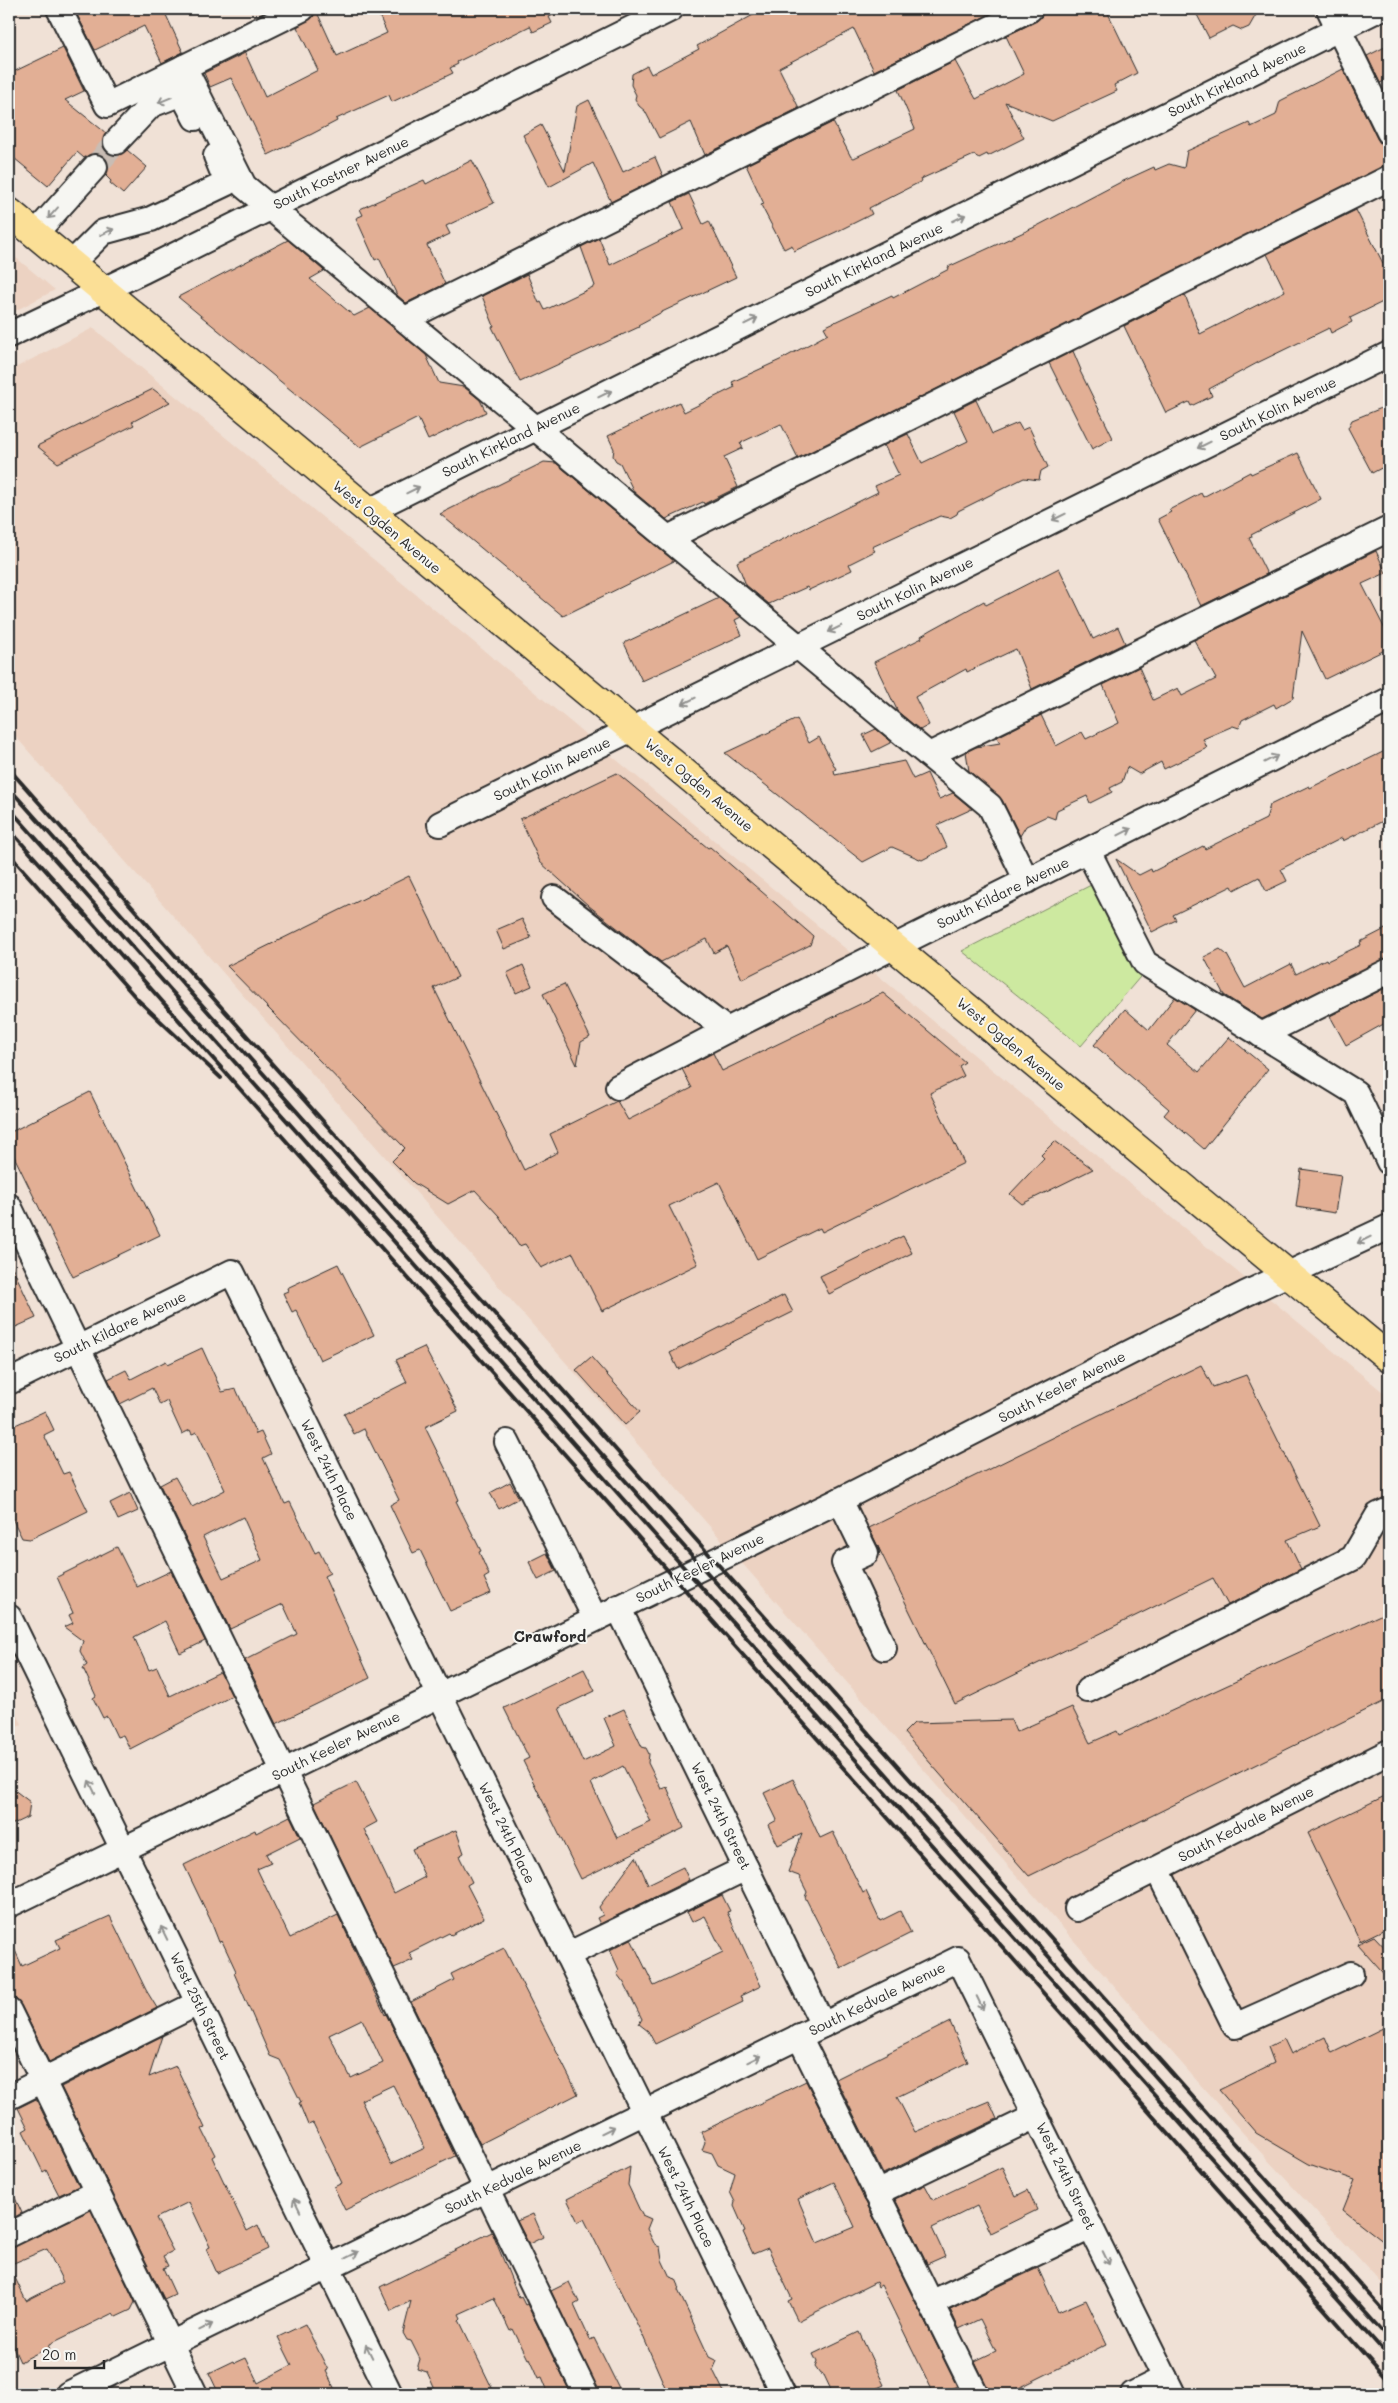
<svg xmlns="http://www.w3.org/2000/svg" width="1398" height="2403" font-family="Mali,sans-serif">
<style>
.built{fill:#ecd2c2}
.green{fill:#cde9a0;stroke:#7c8a66}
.building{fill:#e2af95;stroke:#2b2b2b;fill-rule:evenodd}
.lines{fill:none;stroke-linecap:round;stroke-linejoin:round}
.minor-tunnel{stroke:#c9bdb4;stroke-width:24;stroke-dasharray:24 12;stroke-linecap:butt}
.minor-casing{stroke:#2b2b2b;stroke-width:28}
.major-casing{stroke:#2b2b2b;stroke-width:31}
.minor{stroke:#f6f6f2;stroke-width:24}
.major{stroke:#fbdf96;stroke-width:28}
.rail{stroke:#2b2b2b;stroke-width:4}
.oneway{stroke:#90908e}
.labels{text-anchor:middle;stroke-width:4;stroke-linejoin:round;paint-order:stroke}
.street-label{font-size:14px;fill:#2b2b2b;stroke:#f6f6f2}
.neighbourhood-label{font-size:15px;font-weight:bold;fill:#2b2b2b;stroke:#f6f6f2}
</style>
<rect width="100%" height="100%" fill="#f0e1d6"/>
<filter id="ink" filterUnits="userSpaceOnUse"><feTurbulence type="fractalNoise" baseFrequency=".02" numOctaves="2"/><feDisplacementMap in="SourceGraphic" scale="10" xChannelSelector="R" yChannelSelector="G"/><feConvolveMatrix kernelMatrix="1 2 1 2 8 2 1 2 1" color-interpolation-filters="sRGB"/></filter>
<g filter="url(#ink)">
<g class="built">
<path d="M9 252 55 290 9 314Z"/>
<path d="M93 328 1389 1397V2291L1242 2132 9 729V371Z"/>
<path d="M9 1698 22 1724 9 1731Z"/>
</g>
<path class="green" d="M1093 884 1140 977 1081 1046 962 951Z"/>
<g class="building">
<path d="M74 9H180L166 15 183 52 162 63 144 26 95 50Z"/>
<path d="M376 9H566L549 17 552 23 533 32 530 26 457 62 458 64 450 68 453 73 428 85 392 102 389 95 336 119 337 121 312 134 268 155 231 78 210 87 204 73 245 53 265 97 318 70 297 27 313 17 316 10 337 56 387 33Z"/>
<path d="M764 9H1000L874 71 854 29 779 68 799 108 705 155 691 122 659 138 645 111 639 106 635 99 636 95 631 85 632 74 647 66 651 74 699 49 697 46Z"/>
<path d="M1044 9H1106L1137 73 1114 85 1117 91 1052 121 1005 102 1024 138 988 156 987 154 979 158 974 155 921 179 922 181 869 208 872 214 836 232 794 251 792 245 784 249 761 205 764 204 746 165 833 122 851 157 854 158 915 129 898 90 955 61 976 99 1024 74 1006 36 1037 21 1042 16Z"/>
<path d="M1194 9H1266L1257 13 1249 27 1242 30 1233 26 1209 38Z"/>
<path d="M1389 45V79L1380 83 1367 56Z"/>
<path d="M63 48 84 91 65 100 106 133 103 145 107 152 119 155 127 150 147 167 123 194 110 183 111 181 106 176 108 169V162L98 154H91L84 158 77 152 48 186 9 154V74Z"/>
<path d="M1343 69 1377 138 1389 158V164L798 458 781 424 740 443 743 448 724 457 738 487 704 504 703 502 666 519 634 492 620 463 616 461 613 456 614 449 608 436 679 402 684 412 735 387 732 382 780 360 828 334 824 327 892 295 893 298 949 269 948 267 1037 226 1119 183 1154 167 1155 170 1169 164 1184 168 1187 151 1249 123 1251 127 1276 115 1280 101Z"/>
<path d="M589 100 623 172 655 157 663 176 611 202 593 163 549 187 523 135 541 125 565 171 577 106Z"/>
<path d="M472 160 494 203 446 226 450 234 427 245 445 284 406 303 397 295 379 258 375 260 356 218 363 215 360 209 424 180 426 184Z"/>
<path d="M689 194 703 224 709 221 736 277 662 312 638 325 639 327 520 382 492 327 494 326 482 296 527 274 539 303 541 302 545 310 595 286 581 247 599 238 610 265 684 229 672 202Z"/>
<path d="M1356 210 1389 275V299L1350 318 1352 322 1331 333 1329 328 1259 362 1209 389 1212 396 1191 406 1189 402 1166 413 1124 326 1185 295 1200 334 1285 291 1267 254Z"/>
<path d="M288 240 323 270 324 271 310 279 354 316 370 308 426 355 439 383 464 387 480 400 486 412 428 440 418 418 360 447 178 297Z"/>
<path d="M1073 351 1081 370 1080 371 1113 438 1092 449 1049 363Z"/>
<path d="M153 389 170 402 132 422 134 425 58 463 37 446Z"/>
<path d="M976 400 992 434 1018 423 1022 430 1029 427 1048 467 1041 471 1039 480 1024 478 958 511 957 514 950 518 940 516 872 547 875 551 849 564 852 570 809 590 807 587 769 604 746 585 737 562 878 492 875 486 899 475 884 445 908 434 922 463 968 441 954 411Z"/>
<path d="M1389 405V464L1372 473 1348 428 1352 420Z"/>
<path d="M1298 453 1321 499 1251 535 1252 537 1249 538 1267 574 1201 606 1158 519 1171 512 1169 510 1201 493 1203 497 1250 472 1251 474Z"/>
<path d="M544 462 556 463 674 561 563 616 440 514Z"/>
<path d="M1376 551 1386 573 1362 584 1389 637V648L1325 679 1302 631 1293 698 1276 708 1274 704 1242 720 1239 728 1233 726 1203 739 1207 748 1164 769 1161 762 1139 774 1127 767 1122 782 1110 788 1112 792 1090 803 1087 796 1057 810 1055 819 1047 816 1026 826 1020 836 1002 800 969 771 966 752 976 747 1000 743 997 737 1041 715 1056 746 1082 732 1086 739 1119 723 1103 685 1139 667 1153 700 1178 688 1182 696 1216 679 1194 640Z"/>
<path d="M1059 568 1093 639 1118 627 1125 643 1032 689 1016 649 967 672 966 669 915 697 929 725 920 730 898 712 874 662 922 638 921 636 931 630 984 601 986 605Z"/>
<path d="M719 598 741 617 735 620 742 635 642 681 624 643Z"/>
<path d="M797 719 809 743 819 737 836 769 834 770 835 775 904 761 913 779 927 773 939 799 953 793 972 809 937 825 947 847 922 860 892 847 863 862 725 753Z"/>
<path d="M876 729 892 742 872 752 863 735Z"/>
<path d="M1389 749V806L1383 810 1387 819 1343 841 1342 838 1281 869 1287 881 1266 891 1259 877 1234 890 1232 886 1173 915 1176 920 1152 932 1116 859 1139 875 1151 869 1152 872 1203 846 1205 849 1266 819 1270 805 1309 786 1310 788Z"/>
<path d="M617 773 708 848 710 847 813 936 810 945 742 979 727 946 714 953 707 939 661 962 589 906 540 862 520 819Z"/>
<path d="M409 876 458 977 434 988 524 1170 558 1152 550 1134 617 1101 628 1120 692 1088 682 1069 713 1053 722 1071 883 993 965 1062 959 1066 964 1076 930 1093 964 1163 822 1232 820 1228 757 1259 719 1182 669 1206 698 1264 602 1311 573 1253 541 1268 525 1244 519 1246 499 1216 475 1190 448 1204 414 1183 392 1161 405 1148 227 966Z"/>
<path d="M522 919 531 938 504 949 496 930Z"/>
<path d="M1389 927V957L1262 1019 1224 995 1204 957 1220 949 1227 955 1245 988 1291 964 1296 974 1326 959 1327 961 1361 945 1360 942Z"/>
<path d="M523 965 532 986 516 993 507 973Z"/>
<path d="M564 984 590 1037 581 1042 577 1065 543 994Z"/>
<path d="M1389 986V1021L1346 1045 1330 1016Z"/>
<path d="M1175 997 1195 1010 1167 1045 1199 1072 1229 1037 1268 1069 1204 1149 1164 1115 1169 1109 1094 1045 1125 1009 1149 1030Z"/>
<path d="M90 1092 160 1235 73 1277 9 1146V1133Z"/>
<path d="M1055 1141 1093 1169 1022 1204 1010 1194 1044 1158 1041 1155Z"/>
<path d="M1301 1169 1341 1175 1335 1213 1296 1207Z"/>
<path d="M903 1236 912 1253 829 1294 820 1276Z"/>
<path d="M9 1260 36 1318 9 1330Z"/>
<path d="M338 1264 374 1335 320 1360 296 1310 292 1312 283 1293 288 1291 287 1288Z"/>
<path d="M784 1295 793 1312 678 1369 670 1353Z"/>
<path d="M424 1347 458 1411 425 1427 448 1474 459 1500 456 1501 481 1551 479 1552 489 1575 484 1578 491 1593 450 1611 420 1550 413 1553 390 1505 399 1500 364 1429 354 1434 344 1414 407 1382 396 1360Z"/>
<path d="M202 1348 222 1392 236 1389 256 1434 261 1432 271 1454 263 1458 285 1504 290 1502 315 1553 319 1551 330 1573 324 1576 370 1678 276 1724 245 1660 297 1634 283 1604 230 1629 160 1485 175 1477 192 1507 225 1490 197 1432 192 1434 190 1430 182 1434 167 1401 160 1405 152 1388 120 1404 108 1379 126 1370 131 1379 166 1361 168 1364ZM243 1517 262 1560 223 1578 203 1537Z"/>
<path d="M591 1357 640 1412 625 1425 576 1370Z"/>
<path d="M1201 1365 1213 1387 1246 1375 1320 1526 1287 1540 1301 1569 1228 1605 1213 1578 955 1704 869 1528Z"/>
<path d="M45 1411 54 1430 44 1435 63 1474 69 1472 88 1511 30 1539 22 1538 9 1512V1428Z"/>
<path d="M510 1482 519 1498 499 1509 490 1493Z"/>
<path d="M130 1493 138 1511 118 1520 110 1503Z"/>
<path d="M117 1547 137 1587 171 1571 205 1641 180 1653 165 1621 134 1637 149 1670 157 1667 170 1696 220 1672 232 1696 130 1749 123 1735 117 1737 107 1716 103 1718 93 1698 96 1696 83 1668 87 1665 80 1651 83 1641 64 1627 73 1623 69 1615 73 1613 57 1577Z"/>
<path d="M547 1553 556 1571 538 1580 529 1562Z"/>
<path d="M1389 1611V1699L1029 1876 904 1733 914 1723 1011 1720 1016 1732 1072 1707 1090 1743 1117 1731 1119 1735Z"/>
<path d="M584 1669 595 1691 559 1708 583 1762 616 1746 604 1718 624 1709 642 1747 646 1748 649 1754 648 1763 661 1789 667 1787 684 1828 581 1879 523 1761 529 1758 504 1708ZM623 1766 651 1822 617 1838 591 1783Z"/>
<path d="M793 1779 820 1838 833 1832 863 1893 866 1891 880 1921 900 1911 911 1933 841 1968 805 1897 807 1892 799 1876 788 1872 802 1834 778 1845 768 1825 777 1820 764 1793Z"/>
<path d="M356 1782 377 1822 364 1829 394 1893 425 1877 412 1849 456 1830 464 1853 459 1856 472 1882 467 1885 484 1918 451 1935 449 1933 409 1953 413 1960 394 1968 314 1803Z"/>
<path d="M9 1786 30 1802 28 1817 9 1826Z"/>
<path d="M1389 1794V1927L1360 1941 1308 1833Z"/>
<path d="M290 1816 300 1837 266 1854 271 1863 257 1869 290 1938 338 1915 385 2015 386 2014 455 2156 345 2210 334 2187 342 2183 313 2123 308 2125 299 2103 301 2102 280 2060 270 2056 234 1973 236 1971 222 1941 219 1942 210 1919 184 1865 255 1830 256 1833ZM362 2019 383 2063 351 2078 329 2035ZM393 2085 425 2148 391 2164 361 2100Z"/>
<path d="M636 1857 648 1884 683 1867 689 1880 600 1924 597 1918 603 1915 599 1907Z"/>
<path d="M722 1895 730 1911 727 1912 761 1986 740 1996 743 2002 655 2044 648 2031 639 2024 642 2019 624 1983 617 1974 619 1970 610 1950 631 1939 654 1986 701 1964 700 1963 723 1952 705 1916 692 1922 687 1912Z"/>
<path d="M110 1916 146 1990 157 2008 49 2062 21 2005 16 1999 9 1997V1937L22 1966 60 1948 56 1940Z"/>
<path d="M1374 1936 1389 1952V1980L1357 1944Z"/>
<path d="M504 1948 578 2094 480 2144 411 2002 454 1980 451 1974Z"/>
<path d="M950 2022 968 2062 897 2097 915 2132 989 2101 997 2119 883 2174 836 2079Z"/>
<path d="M1389 2025V2246L1343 2210 1355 2180 1309 2164 1256 2133 1219 2090 1274 2063 1268 2047 1284 2039 1291 2054 1325 2037 1332 2053Z"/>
<path d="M162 2036 149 2077 176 2066 205 2128 202 2129 215 2155 212 2157 247 2231 258 2225 268 2249 217 2273 206 2249 210 2247 189 2202 156 2218 173 2251 163 2256 168 2266 163 2268 175 2294 164 2299 61 2087Z"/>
<path d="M806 2081 957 2386 940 2394H934L881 2285 878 2287 876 2282 798 2321 788 2301 792 2299 768 2248 753 2254 743 2232 745 2231 734 2206 735 2202 730 2192 735 2173 718 2165 712 2153 702 2150 705 2142 701 2132ZM834 2182 855 2227 817 2243 798 2199Z"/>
<path d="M36 2099 79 2186 59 2195 46 2170 43 2172 23 2131 28 2128 18 2108Z"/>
<path d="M630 2167 628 2185 642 2215 651 2219 647 2229 655 2245 660 2247 662 2260 670 2277 676 2279 679 2286 678 2290 709 2357 717 2361 713 2370 725 2394H668L643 2336 584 2219 578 2222 567 2199Z"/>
<path d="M1002 2167 1016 2196 1028 2190 1037 2210 990 2233 977 2206 932 2228 945 2256 927 2264 895 2199 925 2185 933 2200Z"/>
<path d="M9 2185 22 2213 9 2220Z"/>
<path d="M91 2210 135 2302 131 2310 116 2317 113 2313 50 2344 48 2355 41 2351 20 2362 9 2338V2249ZM47 2249 63 2282 26 2301 9 2265Z"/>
<path d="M533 2214 543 2237 529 2244 517 2221Z"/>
<path d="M492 2232 519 2298 521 2297 525 2305 527 2304 571 2394H549L542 2377 539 2378 530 2358 528 2359 513 2329 510 2331 494 2298 459 2314 461 2318 459 2320 495 2394H437L427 2372 417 2369 420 2359 411 2341 407 2340 403 2333 411 2301 391 2311 380 2287Z"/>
<path d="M1038 2268 1058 2312 1086 2300 1107 2344 1007 2394H990L975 2361 996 2351 980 2319 959 2329 950 2309Z"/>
<path d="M569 2282 579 2302 574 2305 590 2340 594 2338 622 2394H600L551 2291Z"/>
<path d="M305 2324 328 2370 326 2371 337 2394H219L209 2373 234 2361 235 2363 246 2358 258 2383 292 2365 278 2337Z"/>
<path d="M859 2332 884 2385 864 2394H833L824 2375 820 2374 815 2367 817 2362 813 2354Z"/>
</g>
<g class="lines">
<path class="minor-tunnel" d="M95 167 116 142"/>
<g class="minor-casing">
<g id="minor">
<path d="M59 9 107 105 302 9"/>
<path d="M1329 9 1389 132"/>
<path d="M184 67 244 186 990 806 1027 881"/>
<path d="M116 142 151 105 182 93 195 118"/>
<path d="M35 234 95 167"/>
<path d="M71 264 103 232 151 219 227 183 216 156"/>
<path d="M405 319 1030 9"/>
<path d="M9 335 143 271 671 9"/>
<path d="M369 511 1379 9"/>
<path d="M668 538 1389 178"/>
<path d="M929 755 1389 529"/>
<path d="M440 824 1389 354"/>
<path d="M1088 851 1145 963 1356 1093 1389 1162"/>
<path d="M554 898 727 1030"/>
<path d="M1261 1035 1389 971"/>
<path d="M618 1087 727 1030 1389 700"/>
<path d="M9 1206 586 2394"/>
<path d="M9 1382 232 1272 783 2394"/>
<path d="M507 1442 595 1618"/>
<path d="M840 1500 866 1553 844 1563 884 1648"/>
<path d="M618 1607 823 2025"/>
<path d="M9 1617 390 2394"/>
<path d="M1088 1690 1353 1558 1378 1515 1389 1510"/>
<path d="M1157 1869 1235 2026 1351 1974"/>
<path d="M9 1905 840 1500 1245 1294 1389 1227"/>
<path d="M1077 1909 1389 1752"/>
<path d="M567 1955 746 1868"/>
<path d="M9 2011 195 2394"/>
<path d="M799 2036 976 2394"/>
<path d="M9 2097 198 2003"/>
<path d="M876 2193 1036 2116"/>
<path d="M9 2235 97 2192"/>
<path d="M931 2303 1091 2227"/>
<path d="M68 2394 958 1959 1173 2394"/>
<path d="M1133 2394 1165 2378"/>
</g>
</g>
<g class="major-casing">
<path id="major" d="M9 212 1389 1358"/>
</g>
<use href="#minor" class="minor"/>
<use href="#major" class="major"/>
<g class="rail">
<path d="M9 769 1389 2317"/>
<path d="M9 788 1389 2339"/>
<path d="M9 808 654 1534 1389 2357"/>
<path d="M9 829 1389 2382"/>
<path d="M9 854 138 1000 221 1078"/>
</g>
</g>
<defs><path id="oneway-shaft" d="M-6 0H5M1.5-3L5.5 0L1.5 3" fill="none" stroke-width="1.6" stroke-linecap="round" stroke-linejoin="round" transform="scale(1.25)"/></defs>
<g class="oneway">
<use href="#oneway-shaft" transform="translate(165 100) rotate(157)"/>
<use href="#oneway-shaft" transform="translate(53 213) rotate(132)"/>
<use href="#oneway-shaft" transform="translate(959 218) rotate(-26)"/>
<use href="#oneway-shaft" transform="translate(107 232) rotate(-24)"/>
<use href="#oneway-shaft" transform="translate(751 321) rotate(-26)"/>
<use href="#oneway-shaft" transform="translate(605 394) rotate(-26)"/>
<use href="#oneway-shaft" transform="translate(1204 445) rotate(154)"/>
<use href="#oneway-shaft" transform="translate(413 490) rotate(-26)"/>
<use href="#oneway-shaft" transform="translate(1059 517) rotate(154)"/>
<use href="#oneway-shaft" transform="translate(835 629) rotate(154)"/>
<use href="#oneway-shaft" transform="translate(689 701) rotate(154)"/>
<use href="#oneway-shaft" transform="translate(1271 759) rotate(-27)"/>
<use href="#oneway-shaft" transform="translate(1125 832) rotate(-27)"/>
<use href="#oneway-shaft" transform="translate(1364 1240) rotate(154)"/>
<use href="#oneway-shaft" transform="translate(92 1787) rotate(-116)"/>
<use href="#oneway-shaft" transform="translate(164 1933) rotate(-116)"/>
<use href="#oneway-shaft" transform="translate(980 2003) rotate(64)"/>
<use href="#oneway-shaft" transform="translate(754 2059) rotate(-26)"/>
<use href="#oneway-shaft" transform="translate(608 2130) rotate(-26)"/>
<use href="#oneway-shaft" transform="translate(297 2205) rotate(-116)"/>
<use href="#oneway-shaft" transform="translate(352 2255) rotate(-26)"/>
<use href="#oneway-shaft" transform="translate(1106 2258) rotate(64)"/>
<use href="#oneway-shaft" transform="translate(206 2327) rotate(-26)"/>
<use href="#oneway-shaft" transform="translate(369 2351) rotate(-116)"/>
</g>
</g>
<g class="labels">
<g class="street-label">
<text transform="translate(1237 80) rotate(-26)" y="5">South Kirkland Avenue</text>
<text transform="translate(341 173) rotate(-26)" y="5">South Kostner Avenue</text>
<text transform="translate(874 260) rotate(-26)" y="5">South Kirkland Avenue</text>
<text transform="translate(1278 409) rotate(-26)" y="5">South Kolin Avenue</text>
<text transform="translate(511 440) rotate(-26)" y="5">South Kirkland Avenue</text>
<text transform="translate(387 527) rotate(40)" y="5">West Ogden Avenue</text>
<text transform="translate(915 589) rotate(-26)" y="5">South Kolin Avenue</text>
<text transform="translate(552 769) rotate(-26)" y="5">South Kolin Avenue</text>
<text transform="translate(699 785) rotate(40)" y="5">West Ogden Avenue</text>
<text transform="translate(1003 893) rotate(-26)" y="5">South Kildare Avenue</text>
<text transform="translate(1011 1044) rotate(40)" y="5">West Ogden Avenue</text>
<text transform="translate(120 1327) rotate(-26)" y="5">South Kildare Avenue</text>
<text transform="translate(1062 1387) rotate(-27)" y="5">South Keeler Avenue</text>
<text transform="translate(329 1470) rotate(64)" y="5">West 24th Place</text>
<text transform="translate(700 1568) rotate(-26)" y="5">South Keeler Avenue</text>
<text transform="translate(336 1746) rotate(-26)" y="5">South Keeler Avenue</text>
<text transform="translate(721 1816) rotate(64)" y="5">West 24th Street</text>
<text transform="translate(1246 1824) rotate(-27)" y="5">South Kedvale Avenue</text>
<text transform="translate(507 1833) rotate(64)" y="5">West 24th Place</text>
<text transform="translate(877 1999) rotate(-26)" y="5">South Kedvale Avenue</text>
<text transform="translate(200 2006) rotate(64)" y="5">West 25th Street</text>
<text transform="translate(1066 2176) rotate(64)" y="5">West 24th Street</text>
<text transform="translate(513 2177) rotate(-26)" y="5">South Kedvale Avenue</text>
<text transform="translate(686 2197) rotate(64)" y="5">West 24th Place</text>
</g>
<g class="neighbourhood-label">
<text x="550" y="1642">Crawford</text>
</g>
</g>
<rect width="1398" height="2403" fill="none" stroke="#f6f6f2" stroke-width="30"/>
<rect x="15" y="15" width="1368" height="2373" fill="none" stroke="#2b2b2b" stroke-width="2" filter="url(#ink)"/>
<path d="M35 2360v8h69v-8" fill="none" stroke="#2b2b2b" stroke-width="2.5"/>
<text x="42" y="2360" font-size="15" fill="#2b2b2b" stroke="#f6f6f2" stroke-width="4" paint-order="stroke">20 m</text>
</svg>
